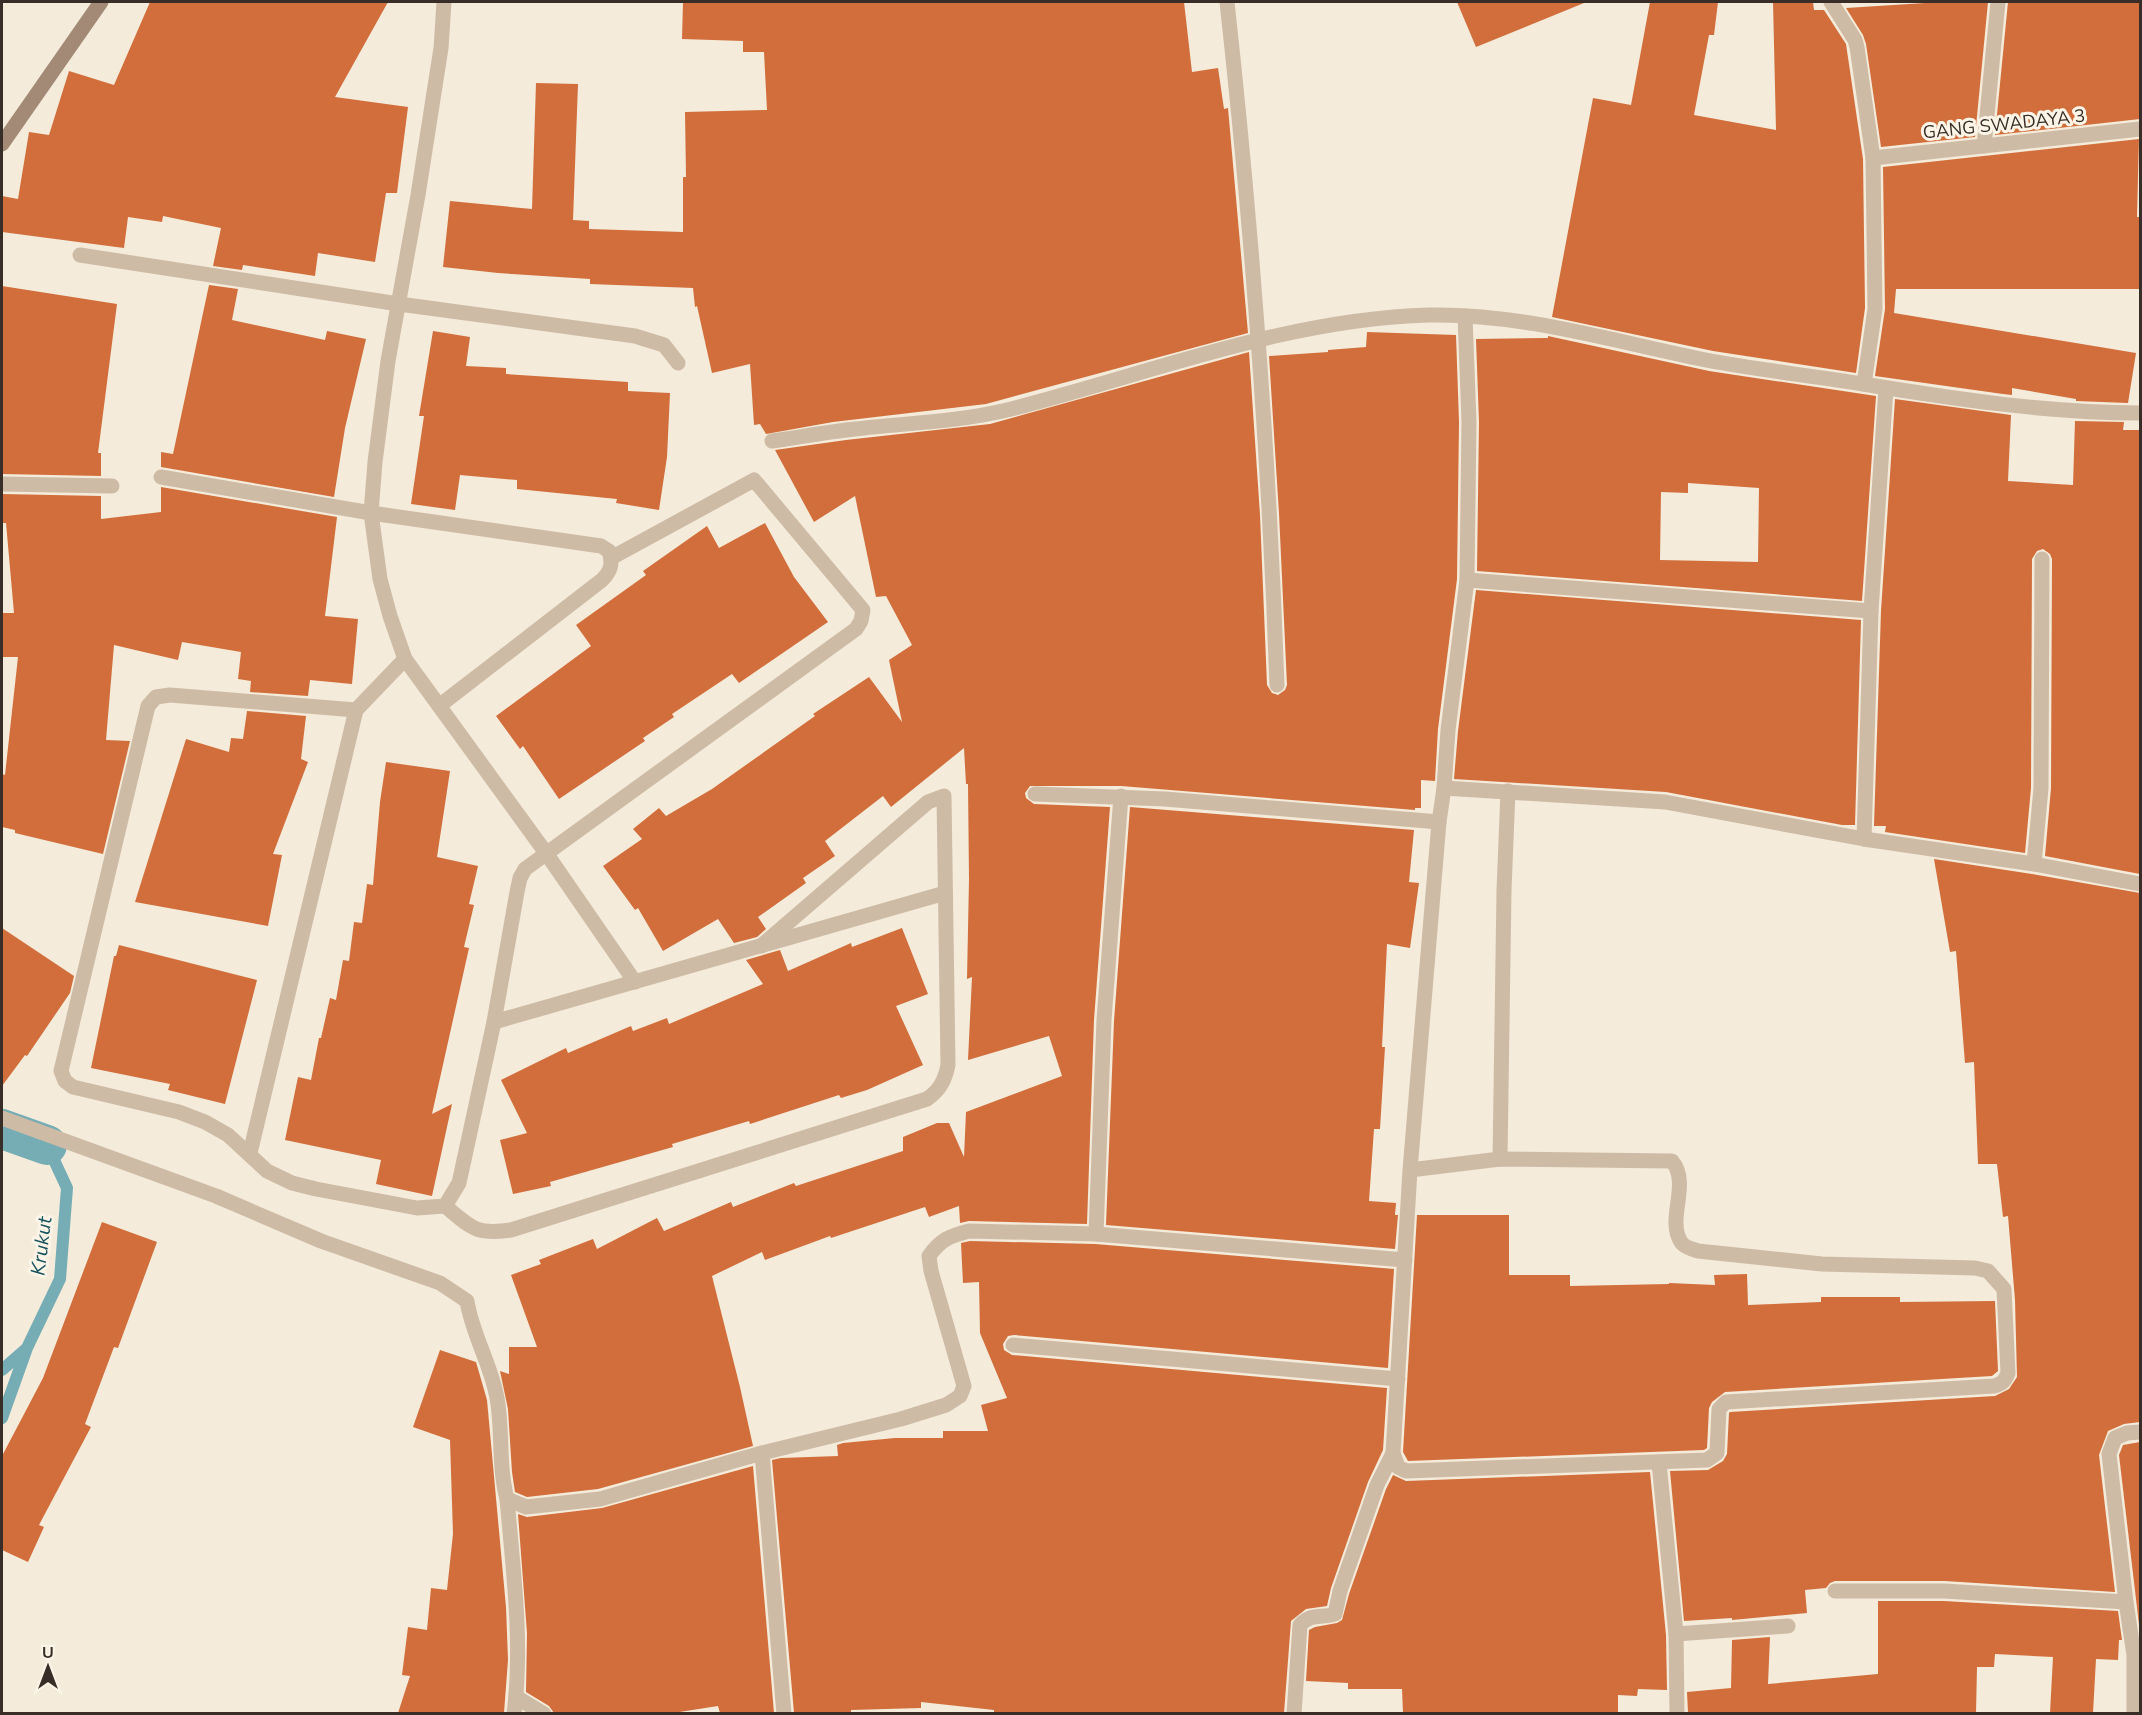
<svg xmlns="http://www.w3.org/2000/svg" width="2142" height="1715" font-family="'Nunito Sans',sans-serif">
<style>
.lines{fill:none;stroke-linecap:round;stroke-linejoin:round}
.stream{stroke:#76acb4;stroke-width:12}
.canal{stroke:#76acb4;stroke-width:40}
.building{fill:#d26e3b;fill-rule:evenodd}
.street{stroke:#cebba5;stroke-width:15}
.secondary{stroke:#a28a76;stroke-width:15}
.labels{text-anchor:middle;stroke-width:6;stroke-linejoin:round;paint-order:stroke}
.street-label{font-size:18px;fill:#392e27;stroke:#fbf4e7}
.water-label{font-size:20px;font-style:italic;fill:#18535e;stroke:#fbf4e7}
</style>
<rect width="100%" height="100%" fill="#f4ebda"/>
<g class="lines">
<g class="stream">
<path d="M2 1370 26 1349"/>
<path d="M2 1418 27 1348 60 1279 67 1188 47 1145"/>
</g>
<path class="canal" d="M2 1129 47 1145"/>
</g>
<g class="building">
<path d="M150 2H388L335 97 408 107 397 193H386L375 262 318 253 315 276 243 265 242 270 213 266 221 228 163 216 162 222 128 217 124 248 2 232V196L18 199 29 132 49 135 69 71 114 85Z"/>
<path d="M683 2H1184L1192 72 1218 68 1224 109 1228 108 1248 333 986 404 833 422 766 434 760 424 754 425 750 364 712 373 697 306 695 307 693 288 590 284V279L498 273 443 267 450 201 532 209 536 83 578 84 573 220 589 221V229L683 232V177H686L685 112 767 110 764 52H743V41L682 39Z"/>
<path d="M1457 2H1584V3L1476 47Z"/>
<path d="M1650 2H1718L1714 35H1709L1694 115 1776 130 1773 2H1813L1814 10H1824L1846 44 1863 159 1865 308 1856 373 1713 351 1552 317 1593 98 1631 105Z"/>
<path d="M1941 2H1988L1975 137 1881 147 1866 44 1863 35 1846 8Z"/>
<path d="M2008 2H2140V119L1995 135Z"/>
<path d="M2139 139 2137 217H2140V289H1896L1894 313 2136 353 2128 403 2076 401V399L2012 388V395L2003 394 1875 376 1885 309 1883 167Z"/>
<path d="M209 285 238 289 232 320 325 340 327 331 366 339 345 428 334 497 161 467V452L173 454Z"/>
<path d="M2 286 117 304 98 453H101V476L2 474Z"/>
<path d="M433 331 470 337 466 366 506 368V374L628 382V391L670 393 667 457 659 510 616 503 617 499 517 489V480L460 475 455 510 411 504 424 416H419Z"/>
<path d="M1367 332 1456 335 1459 422 1457 579 1438 729 1435 781 1421 780V808H1415V810L1121 786H1030L1025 793 1026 798 1034 804 1110 807 1094 1020 1087 1224 969 1221 960 1223 959 1206 929 1217 925 1207 831 1238 830 1236 765 1260 762 1252 712 1276 740 1387 753 1446 598 1489 527 1497 515 1492 512 1472 508 1409 500 1371 509 1374V1347H537L511 1275 541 1264 539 1260 593 1239 597 1249 657 1218 664 1231 731 1202 733 1207 794 1183 796 1186 903 1151V1137L937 1123H949L964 1157 966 1112 1062 1076 1049 1036 968 1060 972 977 967 979 969 879 968 784H966L964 748 891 807 883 796 825 841 835 856 803 878 806 883 758 917 766 929 757 937 734 943 718 919 663 951 638 908 635 910 603 866 642 839 633 829 659 808 666 816 712 789 815 716 813 714 869 677 902 722 889 660 912 645 886 596 876 597 855 496 814 522 775 450 846 440 990 424 1249 352 1260 515 1267 685 1272 693 1278 695 1285 690 1287 685 1279 513 1269 356 1328 352V350L1366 347Z"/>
<path d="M1548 336 1709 371 1876 396 1862 601 1477 571 1479 422 1476 339 1548 338ZM1688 483 1759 488 1758 562 1660 560 1661 492 1688 493Z"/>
<path d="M1895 399 2011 415 2008 481 2073 485 2075 421 2124 422 2123 430H2140V874L2045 856 2051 788 2052 559 2050 554 2043 549 2037 551 2032 559 2031 788 2025 853 1885 832 1886 826H1874L1881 611Z"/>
<path d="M161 487 337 517 325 616 358 619 352 684 310 680 308 696 250 692 251 681 238 679 241 652 182 642 178 660 114 645 106 740 130 741 103 854 15 833V830L2 827V774L5 775 18 657H2V613H14L6 523H2V494L101 496V519L161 512Z"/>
<path d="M765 523 794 577 828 622 739 683 732 674 672 714 674 717 643 738 645 741 559 799 523 746 520 749 496 716 591 646 576 625 646 575 643 571 707 526 719 548Z"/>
<path d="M1476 590 1861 620 1855 825H1842L1666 792 1454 779 1458 731Z"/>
<path d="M247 711 306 716 301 759 308 762 273 854 282 855 268 926 135 902 186 739 229 752 231 738 243 739Z"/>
<path d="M386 762 450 771 437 857 478 866 469 904 474 905 464 947 469 948 432 1114 452 1104 432 1196 376 1184 381 1160 285 1140 298 1077 311 1080 319 1038H321L330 998 336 1000 343 960 349 961 354 922 362 923 367 884 373 885 380 802Z"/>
<path d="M1130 807 1414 830 1409 882 1419 883 1410 948 1387 944 1382 1047H1385L1380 1129H1374L1369 1201 1396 1203 1395 1215H1398L1395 1249 1106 1225 1114 1021Z"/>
<path d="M1934 859 2032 874 2140 893V1422L2124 1424 2108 1431 2099 1455 2115 1592 1945 1581H1835L1830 1583 1826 1588 1805 1590 1807 1613 1732 1620V1618L1684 1621 1670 1471 1708 1470 1723 1461 1727 1454 1729 1413 1730 1412 1995 1396 2009 1389 2017 1377 2015 1300 2008 1216 2003 1217 1997 1164H1978L1974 1062 1965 1063 1956 951 1950 952Z"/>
<path d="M2 928 74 976 70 993 27 1056 25 1055 2 1086Z"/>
<path d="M902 928 928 994 896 1006 923 1065 867 1090 841 1098 839 1095 750 1124 749 1121 672 1144 673 1147 550 1182 551 1186 513 1194 500 1140 527 1133 501 1080 566 1048 568 1053 631 1026 633 1031 667 1018 669 1024 763 984 746 960 780 950 788 971 851 943 852 947Z"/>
<path d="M119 945 257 980 225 1104 168 1090 170 1084 91 1068 114 956H116Z"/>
<path d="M1417 1215H1509V1275H1570V1286L1669 1284V1283L1715 1285 1714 1275 1747 1274 1748 1305 1821 1302V1297H1900V1302L1995 1301 1998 1371 1992 1376 1725 1392 1712 1402 1709 1408 1707 1448 1704 1450 1408 1461 1403 1452Z"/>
<path d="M102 1222 157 1242 118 1348 114 1347 85 1424 91 1427 39 1525 44 1527 28 1562 2 1550V1456L43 1378Z"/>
<path d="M970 1241 1095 1244 1394 1269 1388 1368 1014 1335 1008 1336 1003 1344 1004 1350 1012 1355 1387 1388 1383 1450 1368 1482 1331 1588 1327 1606 1306 1609 1291 1621 1284 1713H994V1710L921 1702V1708L851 1710V1713H794L772 1460 781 1458 838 1456 837 1445 843 1443 895 1438H943V1431H988L981 1405 1007 1398 980 1333 979 1282 963 1283 961 1243Z"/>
<path d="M440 1350 476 1362 487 1400 506 1607 508 1660 504 1713H398L410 1676 402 1675 408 1627 427 1630 431 1588 447 1590 453 1534 450 1440 413 1427Z"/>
<path d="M2140 1442V1633L2119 1455 2123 1445Z"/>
<path d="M753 1466 774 1713H720L718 1706 673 1713H554L549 1706 526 1692 527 1633 518 1514 527 1517 602 1508Z"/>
<path d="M1650 1472 1666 1635 1667 1690 1638 1689 1637 1696 1618 1695V1713H1563V1712L1403 1713 1402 1689H1348V1683L1306 1681 1309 1630 1315 1627 1337 1623 1342 1620 1349 1594 1386 1489 1393 1475 1406 1481Z"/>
<path d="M1878 1601H1944L2118 1611 2122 1640H2119L2118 1660 2096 1659 2093 1713H2050L2053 1657 1995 1654 1994 1667H1977L1976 1713H1688L1687 1692 1731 1688 1732 1640 1770 1637 1768 1684 1878 1674Z"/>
</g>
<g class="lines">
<g class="street">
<path d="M444 2 441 48 418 195 388 361 375 462 371 513 380 579 390 616 405 659 546 853 635 982"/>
<path d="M1227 2C1252 229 1269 457 1277 685"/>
<path d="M1831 2 1855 40 1857 47 1873 158 1875 309 1864 384"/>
<path d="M1984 146 1998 2"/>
<path d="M1873 158 2140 129"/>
<path d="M80 255 399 304 635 336 664 345 678 363"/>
<path d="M772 441C800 437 827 432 855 429 906 423 957 422 1007 410 1146 375 1284 319 1429 315 1524 313 1619 343 1711 361 1761 370 1813 376 1863 384 1955 399 2048 413 2140 413"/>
<path d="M161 477 371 513 601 546 609 551C613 564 611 571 602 580L439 706"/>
<path d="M2 484 112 486"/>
<path d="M1467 580 1871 611"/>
<path d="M356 710 170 695 156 697 148 706 61 1071 65 1081 73 1087 179 1112 205 1122 228 1135 267 1171 292 1183 316 1189 417 1208 445 1206 459 1183 494 1022 517 892 520 878 525 869 856 629 861 621 863 610 754 480 611 558"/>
<path d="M1444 788 1448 730 1467 580 1469 422 1465 316"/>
<path d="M1035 794 1165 799 1439 822"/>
<path d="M1864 839 1871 611 1886 388"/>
<path d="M2034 864 2041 788 2042 559"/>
<path d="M494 1022 945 893"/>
<path d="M2 1118 216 1196 321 1241 440 1283 467 1301C472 1334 491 1364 497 1398 503 1431 498 1465 507 1499 513 1570 523 1642 514 1714"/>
<path d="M250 1153 356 710 405 659"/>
<path d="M1500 1159 1504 890 1508 791"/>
<path d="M1410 1170 1500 1159 1672 1161C1691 1184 1666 1219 1681 1242 1684 1247 1692 1249 1698 1251L1822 1264 1975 1268 1988 1271 2004 1289 2008 1373C2005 1381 2002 1384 1994 1386L1726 1402 1719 1409 1717 1453 1707 1460 1406 1471 1398 1467 1393 1453 1410 1170 1439 822 1444 788 1665 802 1864 839 2034 864 2140 884"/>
<path d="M445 1206C472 1228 475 1235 511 1230L927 1099C940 1090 945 1080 948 1065L944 796 928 802 761 946"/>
<path d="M1096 1234 1104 1020 1121 796"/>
<path d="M1013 1345 1398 1379"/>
<path d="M762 1453 784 1714"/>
<path d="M1659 1463 1676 1634 1677 1714"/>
<path d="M507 1499 526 1507 600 1499 762 1453 901 1419 946 1405 960 1396 964 1386 931 1271 929 1256C941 1239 950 1236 969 1231L1096 1234 1405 1260"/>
<path d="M1835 1591H1944L2126 1602"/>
<path d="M1676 1634 1788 1626"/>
<path d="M516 1697 544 1714"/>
<path d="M1294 1714 1300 1625C1313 1612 1320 1619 1335 1614L1340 1591 1377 1485 1393 1453"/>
<path d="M2134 1714V1655L2126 1602 2109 1454 2115 1438 2127 1433 2140 1432"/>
</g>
<path class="secondary" d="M2 144 101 2"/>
</g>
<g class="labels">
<g class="street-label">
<text transform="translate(2004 124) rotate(-6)" y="6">GANG SWADAYA 3</text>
</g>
<g class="water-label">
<text transform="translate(41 1246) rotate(-83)" y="7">Krukut</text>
</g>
</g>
<rect width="2142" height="1715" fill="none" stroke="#392e27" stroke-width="6"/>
<g transform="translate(48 1667)" stroke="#fbf4e7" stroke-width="4.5" paint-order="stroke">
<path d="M0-4.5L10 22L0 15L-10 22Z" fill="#392e27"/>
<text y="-9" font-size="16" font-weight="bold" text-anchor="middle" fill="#392e27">U</text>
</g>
</svg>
